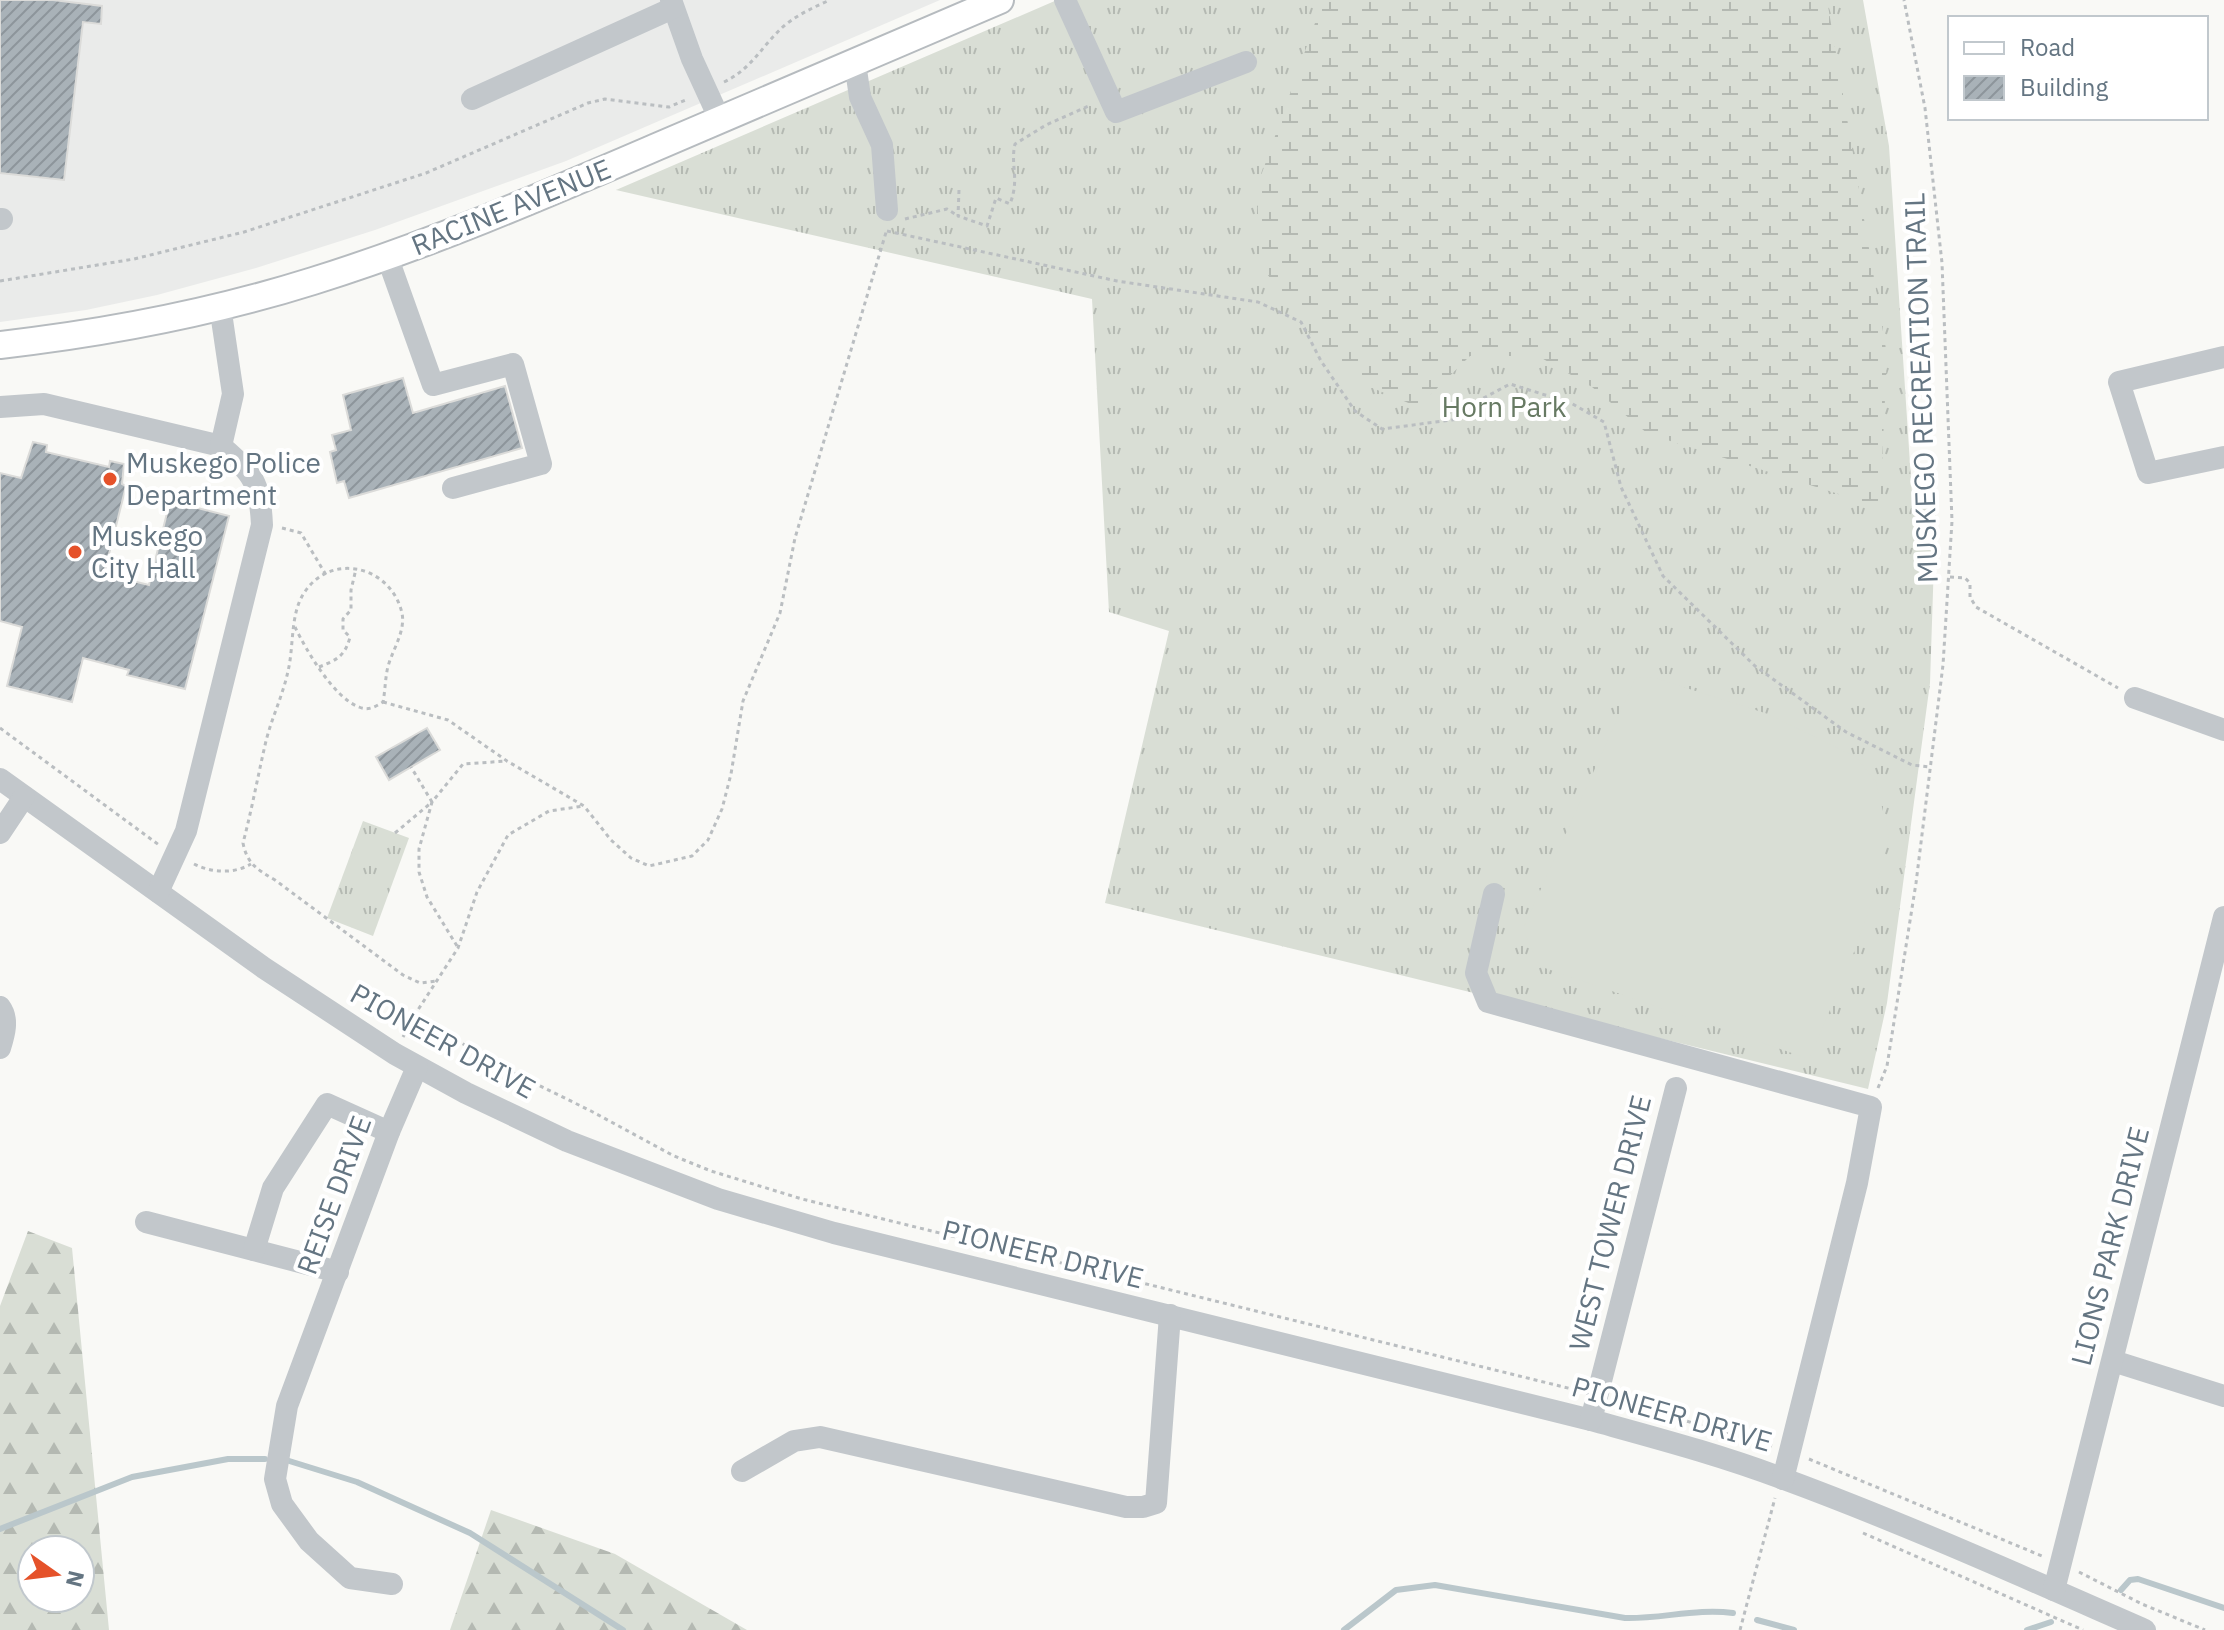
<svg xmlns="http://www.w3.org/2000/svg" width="2224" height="1630" font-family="'IBM Plex Sans',sans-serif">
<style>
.built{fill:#eaebea}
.grass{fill:url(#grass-tufts)}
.forest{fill:url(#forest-firs);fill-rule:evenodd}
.wetland{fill:url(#wetland-marsh)}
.garden{fill:#d9ded5}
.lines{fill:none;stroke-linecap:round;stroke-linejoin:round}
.stream{stroke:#bac7cb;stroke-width:6}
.building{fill:url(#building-hatch);stroke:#dbdbd9;stroke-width:2}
.major-casing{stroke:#b6bbbf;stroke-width:30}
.path{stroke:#babec1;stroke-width:3;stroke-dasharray:4 4;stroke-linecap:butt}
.minor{stroke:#c2c7cb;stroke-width:22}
.major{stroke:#fff;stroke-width:26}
.poi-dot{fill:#e5522a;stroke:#fff;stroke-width:3}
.labels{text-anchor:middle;stroke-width:8;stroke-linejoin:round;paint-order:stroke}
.street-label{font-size:28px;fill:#647582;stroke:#fff}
.park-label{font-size:28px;fill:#677a63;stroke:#fff}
.poi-label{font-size:28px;fill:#647582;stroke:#fff;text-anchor:start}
</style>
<defs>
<pattern id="grass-tufts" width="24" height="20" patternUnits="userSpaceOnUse" patternTransform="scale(2)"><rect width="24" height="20" fill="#d9ded5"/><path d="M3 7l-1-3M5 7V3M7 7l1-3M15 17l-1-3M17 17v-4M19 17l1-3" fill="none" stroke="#b4b9b2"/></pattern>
<pattern id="forest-firs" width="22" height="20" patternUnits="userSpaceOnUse" patternTransform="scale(2)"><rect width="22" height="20" fill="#d9ded5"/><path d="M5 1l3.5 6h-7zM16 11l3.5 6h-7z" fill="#b4b9b2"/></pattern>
<pattern id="wetland-marsh" width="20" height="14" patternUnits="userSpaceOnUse" patternTransform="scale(2)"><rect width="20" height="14" fill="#d9ded5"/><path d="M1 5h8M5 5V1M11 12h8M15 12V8" fill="none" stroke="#b4b9b2"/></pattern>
<pattern id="building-hatch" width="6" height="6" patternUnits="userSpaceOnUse" patternTransform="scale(2)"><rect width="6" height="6" fill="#a9b2b8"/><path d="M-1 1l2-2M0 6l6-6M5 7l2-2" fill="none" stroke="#8d959b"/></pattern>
</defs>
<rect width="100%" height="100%" fill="#f9f9f6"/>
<path class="built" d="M0 0H940L566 161 375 230 256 268 157 295 86 310 0 322Z"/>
<g class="grass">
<path d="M1057 0H1863L1889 146 1912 494 1936 500 1930 683 1887 1003 1868 1089 1105 903 1169 631 1109 612 1092 299 616 190Z"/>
<path d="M363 821 409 838 373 936 327 918Z"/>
</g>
<g class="forest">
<path d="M28 1231 72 1248 109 1630H0V1306ZM32 1550H80V1598H32Z"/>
<path d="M491 1510 615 1554 747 1630H450Z"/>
</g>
<path class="wetland" d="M1326 0H1827L1887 355 1880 507 1648 434 1592 387 1538 356H1470L1418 407 1339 374 1260 264 1257 187 1321 6Z"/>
<path class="garden" d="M1636 677 1655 678 1768 714 1856 757 1876 782 1889 836 1875 893 1850 963 1809 1059 1539 966 1523 929Z"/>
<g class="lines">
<g class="stream">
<path d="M286 1460 357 1482 470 1533 623 1630"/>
<path d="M0 1529 132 1477 228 1459H265"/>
<path d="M2121 1590 2130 1580 2138 1579 2224 1608"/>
<path d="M1757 1620 1794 1630"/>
<path d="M1344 1630 1396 1590 1435 1585 1625 1618C1661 1619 1697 1608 1733 1613"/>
<path d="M2027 1630 2051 1622"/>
</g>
</g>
<g class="building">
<path d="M0 0H53L102 6 101 24 83 22 64 180 0 173Z"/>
<path d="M403 378 413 413 505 386 522 448 349 498 344 481 337 483 330 452 336 450 332 435 351 430 343 395Z"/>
<path d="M33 442 47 445 46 452 109 467 110 461 124 464 122 484 126 486 104 574 149 585 170 501 229 516 185 689 127 675 129 670 83 658 72 702 7 686 22 627 0 621V473L21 478Z"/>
<path d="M427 728 440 750 389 780 376 757Z"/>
</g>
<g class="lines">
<g class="major-casing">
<path id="major" d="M0 345C106 333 211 313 313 281 432 244 547 194 661 145 774 96 887 48 1000 0"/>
</g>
<g class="path">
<path d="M724 82C752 69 763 44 785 25 799 14 814 7 830 0"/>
<path d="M959 190 958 216 987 226 996 198 1010 204C1020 178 1010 166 1015 144L1046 125 1091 105"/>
<path d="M905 219 947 209 958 216"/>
<path d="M887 231 1117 281 1258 302 1301 322 1321 361 1355 411 1382 429 1459 419 1478 401 1510 384 1571 403 1604 422 1621 487 1663 576 1755 666 1846 732 1912 765 1930 767"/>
<path d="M0 281 134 259 244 232 426 173 588 103 605 99 669 107 688 99"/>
<path d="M282 528 301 533 326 575"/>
<path d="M1950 577 1965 578 1970 583V597L1976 607 2118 688"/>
<path d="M295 627C306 650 334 698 359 707 368 711 375 707 383 702 385 692 385 682 387 671 390 653 406 633 402 613 391 566 331 551 304 593 290 614 294 647 288 671 283 695 272 717 266 741 258 775 252 809 243 843 247 864 258 870 275 880L403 975 420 983 436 981"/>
<path d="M319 667C337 660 345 656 350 637L343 630V619L351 610V590L356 569"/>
<path d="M383 702 448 720 507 761 584 806 611 840 631 858 649 866 692 856 708 840 722 809 731 774 743 701 780 613 795 538 887 229"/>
<path d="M0 728 159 845"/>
<path d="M395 833 432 802 411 767"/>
<path d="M194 864C212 873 234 874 251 864"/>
<path d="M457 946 427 897 419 872V849L432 802 463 764 507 761"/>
<path d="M414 1016 514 1073 591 1111 674 1156 711 1171 802 1199 1576 1390"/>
<path d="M403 1037 414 1016 458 948 477 892 508 835 549 811 584 806"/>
<path d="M1878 1088 1887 1066 1916 883 1943 665 1952 521 1942 263 1925 108 1904 0"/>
<path d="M1618 1401 1772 1446"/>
<path d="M1809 1459 2042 1556"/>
<path d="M1863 1533 2083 1630"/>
<path d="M2079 1572 2142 1604 2205 1630"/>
<path d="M1740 1630 1775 1498"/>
</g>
<g class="minor">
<path d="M671 0 692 59 720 120"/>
<path d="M1065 0 1116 112 1246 62"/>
<path d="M855 63 860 97 882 145 887 210"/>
<path d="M472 99 673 8"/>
<path d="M0 219H2"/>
<path d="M387 256 433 385 513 364 541 464 453 488"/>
<path d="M2224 357 2119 382 2148 473 2224 457"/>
<path d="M0 407 44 404 221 446"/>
<path d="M2135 698 2224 730"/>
<path d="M0 779 264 968 395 1054 466 1093 567 1141 718 1199 834 1233 1591 1420C1656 1438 1721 1455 1784 1479 1906 1524 2026 1578 2145 1630"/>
<path d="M0 833 24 797"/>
<path d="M158 892 186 831 262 525C260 482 253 474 221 446L233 394 220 306"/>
<path d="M1494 894 1476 973 1488 1002 1871 1107 1857 1183 1783 1479"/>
<path d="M0 1007C9 1019 4 1035 0 1048"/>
<path d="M146 1222 338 1272"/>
<path d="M254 1250 273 1188 327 1104 389 1132"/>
<path d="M2113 1361 2224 1396"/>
<path d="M1591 1420 1676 1088"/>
<path d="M742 1471 794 1441 820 1437 1126 1507H1143L1156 1503 1170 1315"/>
<path d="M392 1584 350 1578 309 1541 282 1504 275 1479 287 1406 389 1132 417 1067"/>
<path d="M2054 1590 2224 917"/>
</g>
<use href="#major" class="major"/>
</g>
<g class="poi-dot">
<circle cx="110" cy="479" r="8"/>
<circle cx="75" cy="552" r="8"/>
</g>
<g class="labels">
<g class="street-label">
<text transform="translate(511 207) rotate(-22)" y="10">RACINE AVENUE</text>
<text transform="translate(1921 388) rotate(-92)" y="10">MUSKEGO RECREATION TRAIL</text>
<text transform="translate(443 1041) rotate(29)" y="10">PIONEER DRIVE</text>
<text transform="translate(334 1195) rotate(-70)" y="10">REISE DRIVE</text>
<text transform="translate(1610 1223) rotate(-76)" y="10">WEST TOWER DRIVE</text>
<text transform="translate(2110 1246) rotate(-76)" y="10">LIONS PARK DRIVE</text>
<text transform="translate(1043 1254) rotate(14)" y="10">PIONEER DRIVE</text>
<text transform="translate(1672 1414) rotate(16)" y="10">PIONEER DRIVE</text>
</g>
<g class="park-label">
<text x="1504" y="417">Horn Park</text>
</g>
<g class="poi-label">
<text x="126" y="473">Muskego Police<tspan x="126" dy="32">Department</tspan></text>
<text x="91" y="546">Muskego<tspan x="91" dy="32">City Hall</tspan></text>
</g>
</g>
<rect x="1948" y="16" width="260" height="104" fill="#ffffff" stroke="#c1c8cd" stroke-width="2"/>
<rect x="1964" y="42" width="40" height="12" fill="#ffffff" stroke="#c1c8cd" stroke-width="2"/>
<text x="2020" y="56" font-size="24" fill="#647582">Road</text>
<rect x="1964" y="76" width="40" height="24" fill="url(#building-hatch)" stroke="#c1c8cd" stroke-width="2"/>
<text x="2020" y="96" font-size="24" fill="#647582">Building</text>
<g transform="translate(56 1574) rotate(104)"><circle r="38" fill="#ffffff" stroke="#c1c8cd" stroke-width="2"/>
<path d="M0-6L14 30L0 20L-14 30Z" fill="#e5522a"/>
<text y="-12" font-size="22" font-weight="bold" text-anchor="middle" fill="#647582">N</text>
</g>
</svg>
